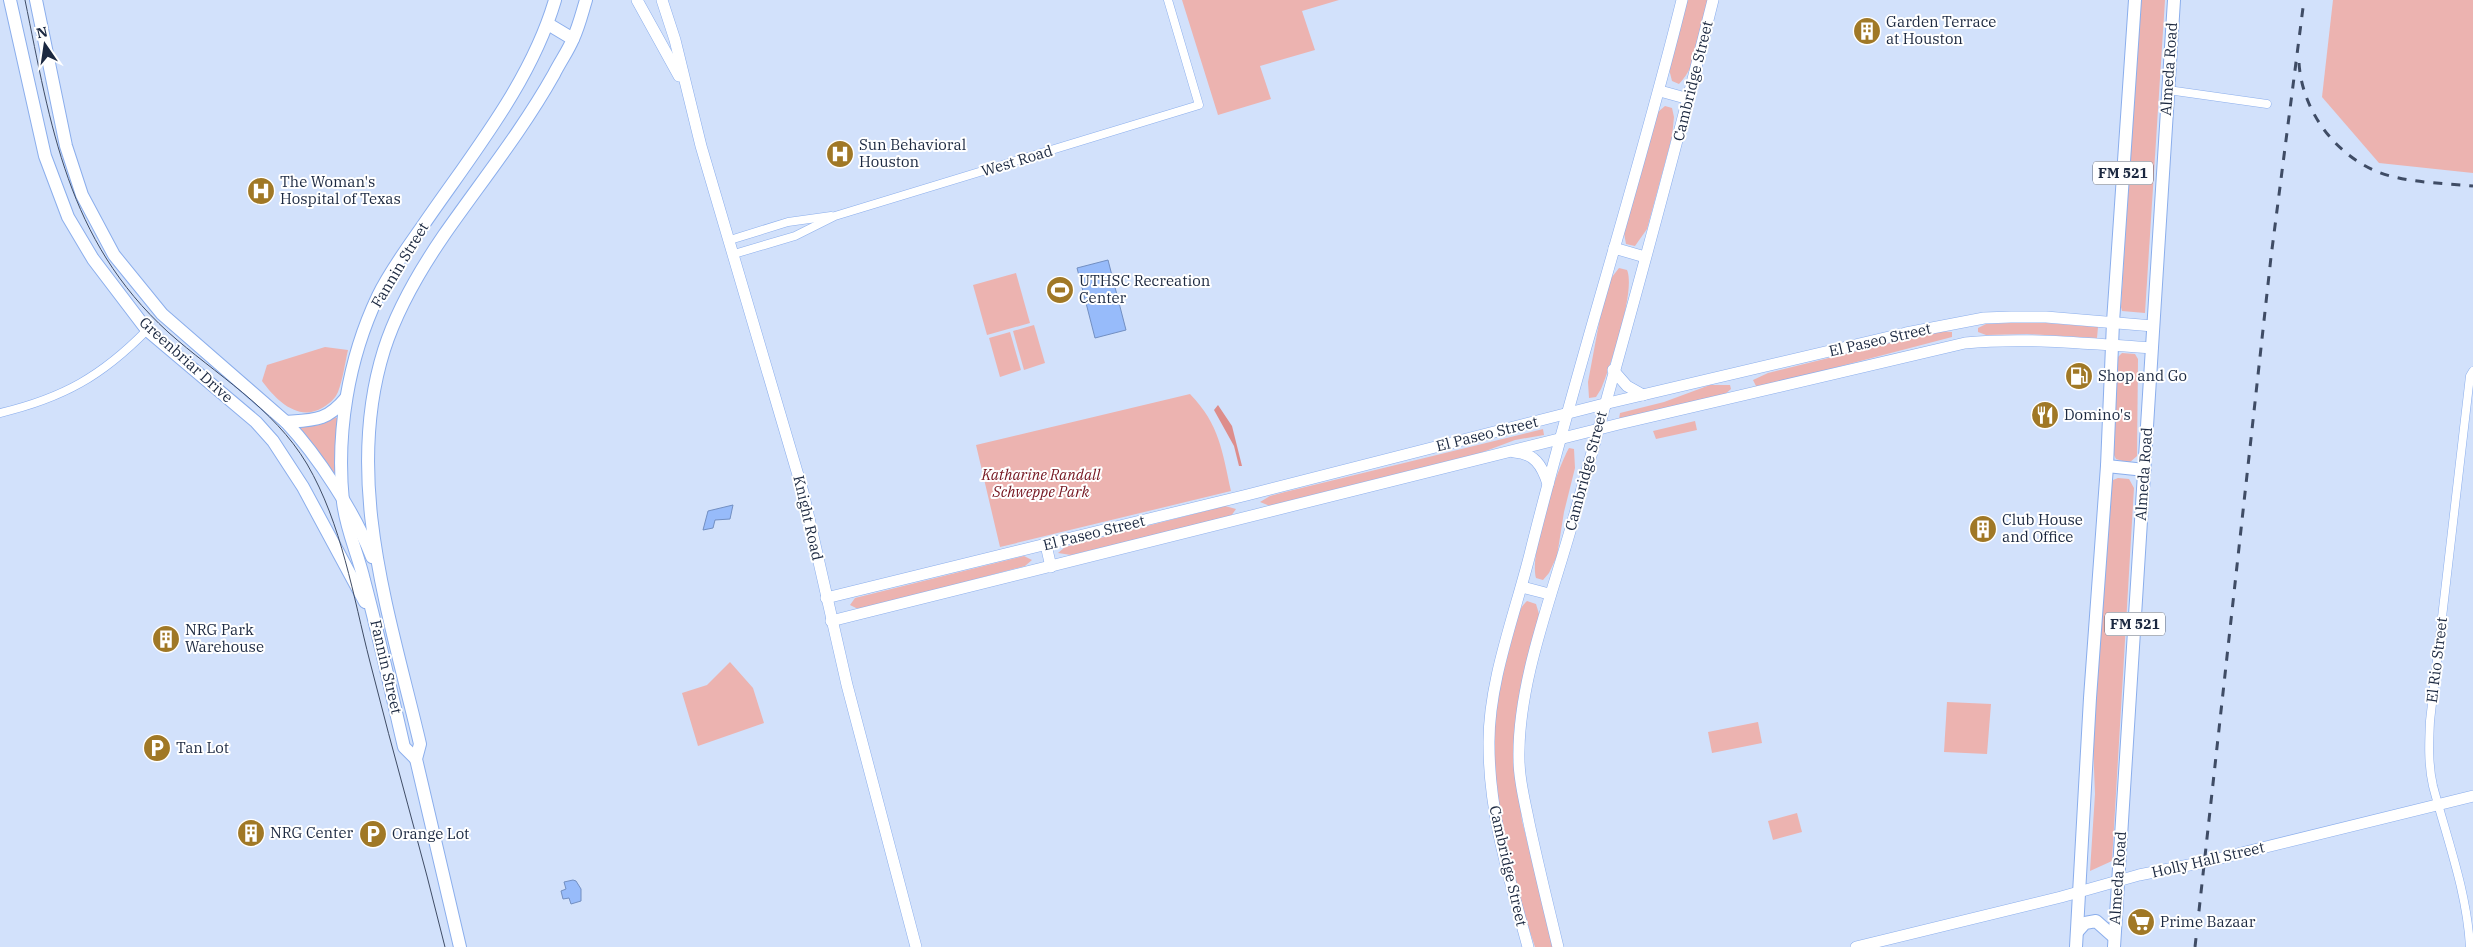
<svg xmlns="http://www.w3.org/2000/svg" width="2473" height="947" font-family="'IBM Plex Serif',serif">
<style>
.green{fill:#ecb3b0}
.forest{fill:#dd8d8b}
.water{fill:#97bbfa;stroke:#728fc2}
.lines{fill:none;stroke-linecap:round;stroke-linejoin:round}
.street-casing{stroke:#8baeec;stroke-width:9}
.secondary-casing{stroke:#8baeec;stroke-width:12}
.primary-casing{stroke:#8baeec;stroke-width:14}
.street{stroke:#fff;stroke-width:8}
.secondary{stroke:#fff;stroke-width:11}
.primary{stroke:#fff;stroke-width:12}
.tram{stroke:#3f4c65;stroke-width:1}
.rail{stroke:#3f4c65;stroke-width:3;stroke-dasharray:9 9;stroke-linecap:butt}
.labels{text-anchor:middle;stroke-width:4;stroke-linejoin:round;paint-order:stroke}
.shield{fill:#fff;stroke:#5f6879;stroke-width:1}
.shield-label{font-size:14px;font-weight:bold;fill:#1b2840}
.poi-label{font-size:15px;fill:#1b2840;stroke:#fff;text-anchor:start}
.street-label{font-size:15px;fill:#1b2840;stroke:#fff}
.park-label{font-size:15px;font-style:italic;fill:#751620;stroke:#fff}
</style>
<rect width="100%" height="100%" fill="#d2e1fb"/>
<g class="green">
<path d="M1182 0H1339L1302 11 1315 50 1260 66 1271 99 1218 115Z"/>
<path d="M1686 0H1709C1702 26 1699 64 1679 84L1672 81 1669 69Z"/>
<path d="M2140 0H2165L2145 313 2122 311 2121 307Z"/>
<path d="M2333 0H2473V173L2379 163 2322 97Z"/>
<path d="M1665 106 1672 108 1674 117 1672 137 1647 229 1635 246 1626 244 1624 233 1658 112Z"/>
<path d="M1619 268 1627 270C1636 290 1610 367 1601 389L1596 397 1589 398 1588 382 1603 302 1609 281Z"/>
<path d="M1016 273 1030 323 987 335 973 285Z"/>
<path d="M2033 322 2098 327 2097 338 2027 334 1986 335 1978 332V328L1986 324Z"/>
<path d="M1034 325 1045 363 1024 370 1013 331Z"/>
<path d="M1938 331 1952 332V337L1776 383 1756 386 1753 380 1768 373Z"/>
<path d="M1010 332 1021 370 1000 377 989 338Z"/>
<path d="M325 347 348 350C345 363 343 379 338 392 335 399 329 404 322 408 298 422 276 400 262 381L267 365Z"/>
<path d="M2122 353 2135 354 2138 359 2137 456 2129 463 2116 459 2112 451 2118 357Z"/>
<path d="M1710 385H1730L1731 389 1725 394 1619 419 1620 413 1664 402Z"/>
<path d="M1190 394C1220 425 1222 451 1231 491L1000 547 976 445Z"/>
<path d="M335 417 339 419 336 473 332 474 300 430 302 426 319 425Z"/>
<path d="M1695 421 1697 430 1656 439 1653 431Z"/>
<path d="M1543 429 1544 435 1515 440 1467 458 1270 506 1260 502 1270 496 1285 492Z"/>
<path d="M1569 448 1574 449 1575 468 1564 512 1557 556 1549 573 1543 580 1536 578C1529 554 1556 471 1569 448Z"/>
<path d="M2118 478 2129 479 2134 488 2112 861 2090 871 2095 794 2093 743 2109 487 2113 480Z"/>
<path d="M1225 506 1236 509 1231 516 1071 555 1058 553 1065 547Z"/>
<path d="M1024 556 1032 560 1025 566 860 610 850 605 855 598Z"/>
<path d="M1527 601 1536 604 1539 614 1515 759 1522 821 1554 947H1535C1512 879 1493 808 1493 736 1493 708 1502 677 1509 650 1513 635 1514 612 1527 601Z"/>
<path d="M730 662 753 688 764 723 698 746 682 693 707 685Z"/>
<path d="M1947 702 1991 704 1987 754 1944 752Z"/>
<path d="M1758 722 1762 743 1712 753 1708 732Z"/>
<path d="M1797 813 1802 832 1773 840 1768 821Z"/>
</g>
<path class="forest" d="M1218 405 1232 426 1242 466H1239L1234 446 1214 410Z"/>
<g class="water">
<path d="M1108 260 1126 330 1095 338 1077 268Z"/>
<path d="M733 505 730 519 715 520 713 528 703 530 708 511Z"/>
<path d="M573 880 576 881 581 889V901L571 904 569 898 563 899 561 891 566 889 564 882Z"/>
</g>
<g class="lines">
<g class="street-casing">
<g id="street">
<path d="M2168 90 2267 104"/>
<path d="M730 240 788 222 831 216"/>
<path d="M734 254 795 236 835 216 1199 105 1168 0"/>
<path d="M0 413C63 398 102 376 147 330"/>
<path d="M2470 947C2467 892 2447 839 2433 786 2428 765 2429 742 2430 721L2470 376 2473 371"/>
</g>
</g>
<g class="secondary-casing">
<g id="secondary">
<path d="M637 0 679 76"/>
<path d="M662 0 675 40 701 146 803 492 847 685 916 947"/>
<path d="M1660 91 1689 99"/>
<path d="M1614 248 1645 257"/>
<path d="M1613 370 1627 386 1643 395"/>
<path d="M1514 452C1534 453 1542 465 1548 484"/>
<path d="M1046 545 1051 567"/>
<path d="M1522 587 1549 594"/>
<path d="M826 598 1247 495 1604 404 1906 333 1984 318 2011 317H2046L2153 326"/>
<path d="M831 621 1619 424 1965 343C2027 337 2090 344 2152 348"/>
<path d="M1528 947C1510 880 1489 815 1489 745 1488 683 1515 614 1530 554 1576 368 1636 186 1682 0"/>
<path d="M1558 947C1548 906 1538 865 1529 823 1525 802 1519 781 1519 760 1517 682 1554 591 1574 517 1622 345 1670 173 1713 0"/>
<path d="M1856 947 2061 897 2139 875 2209 861 2473 796"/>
</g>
</g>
<g class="primary-casing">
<g id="primary">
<path d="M10 0 45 156 68 217 93 259 147 330 256 422 273 441 303 487 365 602"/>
<path d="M36 0 66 146 82 195 114 255 162 314 286 422C318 456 355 513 372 557"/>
<path d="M548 24 573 39"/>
<path d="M286 422C315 420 327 421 346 398"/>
<path d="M2107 466 2145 470"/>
<path d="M416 759 404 747C391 691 379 636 364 580 358 554 346 529 343 502 336 433 348 359 378 296 390 271 408 247 424 224 472 154 531 82 555 0"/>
<path d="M2077 932 2085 923 2096 921 2114 937"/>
<path d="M460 947 416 759 420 744C390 616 343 481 384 350 397 309 420 270 444 235 481 182 522 131 554 74 560 62 568 51 573 39 579 26 582 13 586 0"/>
<path d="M2076 947 2090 698 2107 466 2113 322 2135 0"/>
<path d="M2114 947 2174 0"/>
</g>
</g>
<use href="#street" class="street"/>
<use href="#secondary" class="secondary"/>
<use href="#primary" class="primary"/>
<path class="tram" d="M25 0C51 126 67 240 168 332 216 375 273 407 307 464 342 524 353 596 370 662 394 758 422 852 445 947"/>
<g class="rail">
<path d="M2299 63C2302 110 2334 154 2378 172 2407 183 2442 183 2473 186"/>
<path d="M2195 947 2271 257 2304 0"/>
</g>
</g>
<defs>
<g id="building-disc" transform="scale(1.4375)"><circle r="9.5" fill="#a07826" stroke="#fff"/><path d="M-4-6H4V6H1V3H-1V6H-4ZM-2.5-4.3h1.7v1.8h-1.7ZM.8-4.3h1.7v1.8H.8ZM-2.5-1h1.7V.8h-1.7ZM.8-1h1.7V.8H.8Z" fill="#fff"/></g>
<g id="hospital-disc" transform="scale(1.4375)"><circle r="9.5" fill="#a07826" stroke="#fff"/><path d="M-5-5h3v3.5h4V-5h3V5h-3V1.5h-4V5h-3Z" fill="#fff"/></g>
<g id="stadium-disc" transform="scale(1.4375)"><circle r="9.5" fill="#a07826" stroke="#fff"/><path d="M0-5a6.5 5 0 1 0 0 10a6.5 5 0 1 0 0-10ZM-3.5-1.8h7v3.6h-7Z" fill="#fff"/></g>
<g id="fuel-disc" transform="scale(1.4375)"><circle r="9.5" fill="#a07826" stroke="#fff"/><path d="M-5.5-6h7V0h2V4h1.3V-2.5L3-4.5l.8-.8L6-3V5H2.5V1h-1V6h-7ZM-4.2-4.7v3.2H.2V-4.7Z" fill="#fff"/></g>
<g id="restaurant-disc" transform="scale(1.4375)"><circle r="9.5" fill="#a07826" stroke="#fff"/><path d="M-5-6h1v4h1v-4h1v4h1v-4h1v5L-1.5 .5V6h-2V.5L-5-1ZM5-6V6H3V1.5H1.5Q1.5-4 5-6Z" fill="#fff"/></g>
<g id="parking-disc" transform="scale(1.4375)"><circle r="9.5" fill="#a07826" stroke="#fff"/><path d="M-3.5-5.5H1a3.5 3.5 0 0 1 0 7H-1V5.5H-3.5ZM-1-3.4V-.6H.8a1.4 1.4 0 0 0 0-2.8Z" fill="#fff"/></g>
<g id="supermarket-disc" transform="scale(1.4375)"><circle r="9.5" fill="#a07826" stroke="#fff"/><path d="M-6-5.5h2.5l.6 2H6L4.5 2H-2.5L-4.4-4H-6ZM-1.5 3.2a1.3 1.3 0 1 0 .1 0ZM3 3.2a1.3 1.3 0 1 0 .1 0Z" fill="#fff"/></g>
</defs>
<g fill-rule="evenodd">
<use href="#building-disc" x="1867" y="31"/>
<use href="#hospital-disc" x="840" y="154"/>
<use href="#hospital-disc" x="261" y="191"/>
<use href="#stadium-disc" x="1060" y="290"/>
<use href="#fuel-disc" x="2079" y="376"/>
<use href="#restaurant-disc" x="2045" y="415"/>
<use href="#building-disc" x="1983" y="529"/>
<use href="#building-disc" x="166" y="639"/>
<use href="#parking-disc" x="157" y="748"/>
<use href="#building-disc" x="251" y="833"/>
<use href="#parking-disc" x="373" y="834"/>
<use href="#supermarket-disc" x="2141" y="922"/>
</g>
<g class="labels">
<g class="shield">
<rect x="2093" y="161.5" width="60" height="23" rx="4"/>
<rect x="2105" y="612.5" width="60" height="23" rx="4"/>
</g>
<g class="shield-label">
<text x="2123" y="178">FM 521</text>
<text x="2135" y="629">FM 521</text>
</g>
<g class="poi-label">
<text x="1886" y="27">Garden Terrace<tspan x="1886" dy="17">at Houston</tspan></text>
<text x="859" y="150">Sun Behavioral<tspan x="859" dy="17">Houston</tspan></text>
<text x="280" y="187">The Woman's<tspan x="280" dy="17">Hospital of Texas</tspan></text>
<text x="1079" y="286">UTHSC Recreation<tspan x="1079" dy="17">Center</tspan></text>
<text x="2098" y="381">Shop and Go</text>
<text x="2064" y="420">Domino's</text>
<text x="2002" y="525">Club House<tspan x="2002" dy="17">and Office</tspan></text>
<text x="185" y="635">NRG Park<tspan x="185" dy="17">Warehouse</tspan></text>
<text x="176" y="753">Tan Lot</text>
<text x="270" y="838">NRG Center</text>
<text x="392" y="839">Orange Lot</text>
<text x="2160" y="927">Prime Bazaar</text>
</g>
<g class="street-label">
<text transform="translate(2169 69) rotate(-86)" y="5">Almeda Road</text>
<text transform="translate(1693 81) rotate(-76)" y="5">Cambridge Street</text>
<text transform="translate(1017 161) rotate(-17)" y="5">West Road</text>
<text transform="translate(400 265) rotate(-59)" y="5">Fannin Street</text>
<text transform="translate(1880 340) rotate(-13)" y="5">El Paseo Street</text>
<text transform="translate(186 360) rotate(42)" y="5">Greenbriar Drive</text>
<text transform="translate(1487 434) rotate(-14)" y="5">El Paseo Street</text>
<text transform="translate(1586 471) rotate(-75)" y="5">Cambridge Street</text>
<text transform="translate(2144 474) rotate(-86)" y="5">Almeda Road</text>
<text transform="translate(808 518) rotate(77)" y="5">Knight Road</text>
<text transform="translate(1094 533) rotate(-14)" y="5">El Paseo Street</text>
<text transform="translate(2437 660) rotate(-83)" y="5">El Rio Street</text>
<text transform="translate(386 667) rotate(77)" y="5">Fannin Street</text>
<text transform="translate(2208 860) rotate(-13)" y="5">Holly Hall Street</text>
<text transform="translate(1508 866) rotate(77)" y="5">Cambridge Street</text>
<text transform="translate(2118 878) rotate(-86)" y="5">Almeda Road</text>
</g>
<g class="park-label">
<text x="1041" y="480">Katharine Randall<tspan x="1041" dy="17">Schweppe Park</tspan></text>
</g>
</g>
<g transform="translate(45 45) rotate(347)" stroke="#ffffff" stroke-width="4" paint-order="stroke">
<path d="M0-4L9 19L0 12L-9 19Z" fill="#1b2840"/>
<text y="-8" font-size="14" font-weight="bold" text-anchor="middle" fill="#1b2840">N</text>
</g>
</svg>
